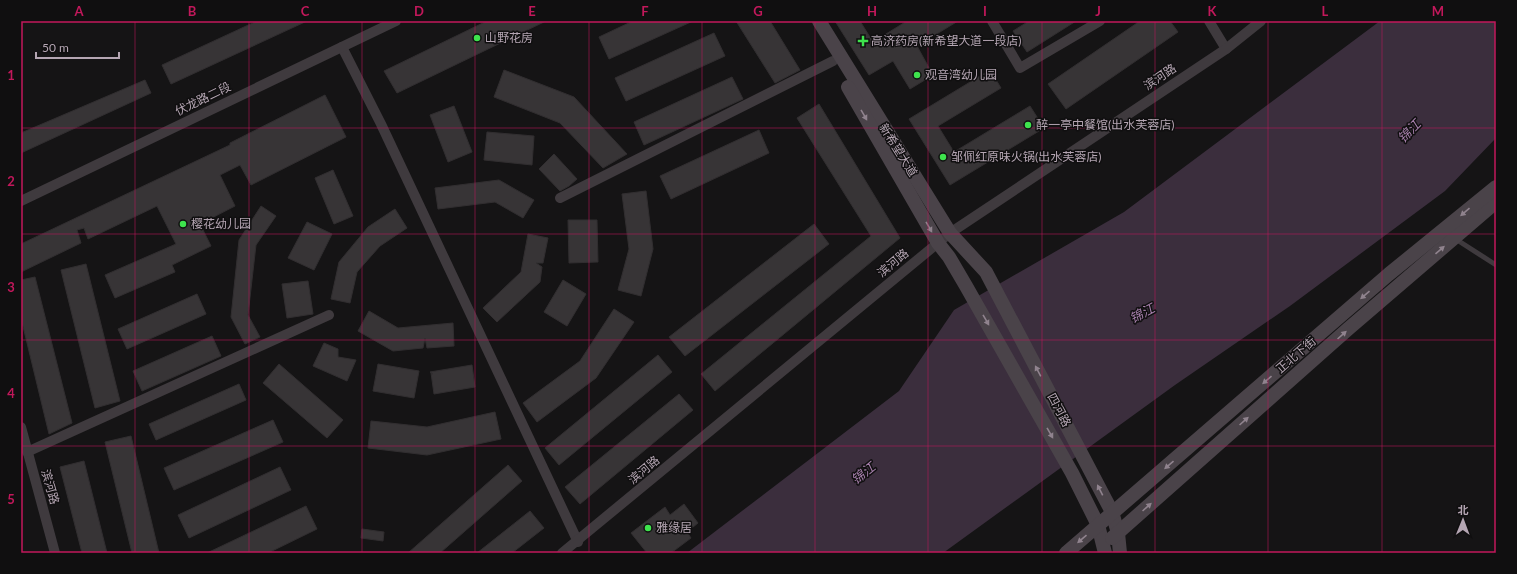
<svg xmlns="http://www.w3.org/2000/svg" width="1517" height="574" font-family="Lato,'Noto Sans SC',sans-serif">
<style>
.water{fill:#3b2e3d}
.building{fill:#373436;stroke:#312e30}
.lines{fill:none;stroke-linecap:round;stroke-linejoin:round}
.lane{stroke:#3f3a3e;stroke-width:5}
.street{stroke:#3f3a3e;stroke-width:10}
.secondary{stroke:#4a4349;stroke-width:14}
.oneway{fill:#90838e}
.grid{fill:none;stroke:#c2185b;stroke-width:1;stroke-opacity:0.55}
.poi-dot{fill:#3ee34d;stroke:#100f10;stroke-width:1.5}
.labels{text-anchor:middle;stroke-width:3;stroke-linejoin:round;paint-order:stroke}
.poi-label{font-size:12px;fill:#b5a6b3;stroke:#100f10;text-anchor:start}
.street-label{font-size:12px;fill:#b5a6b3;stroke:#100f10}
.water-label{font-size:13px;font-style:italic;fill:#a880ad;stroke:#100f10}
.neatline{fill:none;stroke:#c2185b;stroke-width:1.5}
.grid-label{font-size:13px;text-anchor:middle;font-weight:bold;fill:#c2185b}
</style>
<rect width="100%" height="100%" fill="#151415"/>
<path class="water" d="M1380 21H1496V138L1445 191 1290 306 1175 385 943 553H687L899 391 954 310 1124 212Z"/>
<g class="building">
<path d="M257 21H307L171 84 162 65Z"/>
<path d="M487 21H546L397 93 384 71Z"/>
<path d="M633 21H693L609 59 599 37Z"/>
<path d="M736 21H770L800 70 775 83Z"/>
<path d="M835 21H860L873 42 907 21H958L917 46 933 75 910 89 893 61 869 75Z"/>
<path d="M1029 21H1076L1027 52 1013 31Z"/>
<path d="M1140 21H1170L1178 32 1066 109 1048 84Z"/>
<path d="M714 33 725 56 626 101 615 78Z"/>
<path d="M504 70 574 97 627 154 603 168 560 123 494 97Z"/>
<path d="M990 70 1001 88 938 126 954 152 1030 106 1044 128 950 185 909 119Z"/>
<path d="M732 77 743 99 644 145 634 122Z"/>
<path d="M145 80 151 93 21 153V133Z"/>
<path d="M325 95 346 137 251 185 240 165 220 175 235 206 200 224 211 246 172 265 175 272 115 298 105 275 176 244 157 206 88 239 84 228 77 230 81 243 21 272V244L230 145V143Z"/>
<path d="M819 104 900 238 715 391 701 374 871 236 797 118Z"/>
<path d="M454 106 472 152 448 162 430 115Z"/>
<path d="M759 130 769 153 671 199 660 176Z"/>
<path d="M487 132 534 136 532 165 484 160Z"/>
<path d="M554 154 577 179 569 186 560 191 539 169Z"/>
<path d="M333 170 353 216 334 224 315 178Z"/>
<path d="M499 180 534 200 523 218 495 202 438 209 435 188Z"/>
<path d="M646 191 653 249 641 296 618 290 629 249 622 194Z"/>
<path d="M261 206 276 216 256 245 248 315 260 337 245 344 231 317 239 240Z"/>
<path d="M395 209 407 228 380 246 357 272 350 303 331 299 339 262 368 227Z"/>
<path d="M568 220H597L598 262 569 263Z"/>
<path d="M307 222 332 234 314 270 288 258Z"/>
<path d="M814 224 829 244 685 356 669 337Z"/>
<path d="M528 234 548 238 543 263H536L542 267 540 282 497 322 483 308 521 272Z"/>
<path d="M86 264 120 401 95 408 61 270Z"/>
<path d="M35 277 72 423 49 434 21 318V280Z"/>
<path d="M563 280 586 294 567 326 544 312Z"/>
<path d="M308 281 313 314 287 318 282 284Z"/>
<path d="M197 294 206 314 127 349 118 329Z"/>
<path d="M614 309 634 322 596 378 537 422 523 403 580 361Z"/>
<path d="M369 311 398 328 453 323 454 346 427 348 425 338 423 348 393 351 358 331Z"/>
<path d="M212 336 221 356 142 391 133 371Z"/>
<path d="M324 343 338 349V357L356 360 347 381 313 366Z"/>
<path d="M658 355 672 372 559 465 545 448Z"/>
<path d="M279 364 343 420 327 438 263 383Z"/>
<path d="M378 364 419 371 414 398 373 391Z"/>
<path d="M472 365 475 387 434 394 431 373 433 374 430 372Z"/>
<path d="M239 384 246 400 156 440 149 424Z"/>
<path d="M679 394 693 410 580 504 565 487Z"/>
<path d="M495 412 501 439 427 455 368 448 371 421 427 427Z"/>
<path d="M273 420 283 442 174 490 164 468Z"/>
<path d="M131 436 159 553H132L105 442Z"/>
<path d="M84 461 107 553H82L60 467Z"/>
<path d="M508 465 522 481 440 553H408Z"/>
<path d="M280 467 291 490 189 538 178 515Z"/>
<path d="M684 504 698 523 687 532 691 538 671 553H647L631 533 665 507 670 515Z"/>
<path d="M306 506 317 529 268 553H207Z"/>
<path d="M530 511 544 528 512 553H477Z"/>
<path d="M362 529 384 532 383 541 361 538Z"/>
</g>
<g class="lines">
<path class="lane" d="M1454 238 1496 265"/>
<g class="street">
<path d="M992 21 1020 68 1100 21"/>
<path d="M1209 21 1226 49"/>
<path d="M342 47 381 124 578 542"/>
<path d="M560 198 833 61"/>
<path d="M21 201 396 21"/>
<path d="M21 427 55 553"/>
<path d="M27 452 329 315"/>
<path d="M562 553 950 233 1226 49 1261 21"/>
</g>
<g class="secondary">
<path d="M819 21 950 233 986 272 1112 512 1118 533 1120 553"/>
<path d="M848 87 938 243 949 257 966 286 1072 473 1098 525 1105 553"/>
<path d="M1112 538 1348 329 1496 202"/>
<path d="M1066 553 1389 274 1496 187"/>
</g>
</g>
<defs><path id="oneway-solid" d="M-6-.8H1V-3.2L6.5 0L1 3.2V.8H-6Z"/></defs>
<g class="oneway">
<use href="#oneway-solid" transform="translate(864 115) rotate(60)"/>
<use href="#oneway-solid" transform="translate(1465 212) rotate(139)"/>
<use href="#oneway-solid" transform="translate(929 227) rotate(60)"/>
<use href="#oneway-solid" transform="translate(1440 250) rotate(-41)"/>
<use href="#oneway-solid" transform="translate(1365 295) rotate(139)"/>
<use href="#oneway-solid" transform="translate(986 320) rotate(60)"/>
<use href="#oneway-solid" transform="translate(1342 335) rotate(-42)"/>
<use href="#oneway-solid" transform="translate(1038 371) rotate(-118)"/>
<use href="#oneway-solid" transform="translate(1267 380) rotate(139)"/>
<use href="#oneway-solid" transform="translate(1244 421) rotate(-42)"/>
<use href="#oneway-solid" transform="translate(1050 433) rotate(60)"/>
<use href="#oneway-solid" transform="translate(1169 465) rotate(139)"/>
<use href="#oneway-solid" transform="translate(1100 490) rotate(-117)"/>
<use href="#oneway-solid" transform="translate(1147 507) rotate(-42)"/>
<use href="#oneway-solid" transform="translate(1082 539) rotate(139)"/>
</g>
<path class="grid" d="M135 21V553M249 21V553M362 21V553M475 21V553M589 21V553M702 21V553M815 21V553M928 21V553M1042 21V553M1155 21V553M1268 21V553M1382 21V553M21 128H1496M21 234H1496M21 340H1496M21 446H1496"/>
<g class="poi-dot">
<circle cx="477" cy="38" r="4"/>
<path d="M861 35h4v4h4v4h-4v4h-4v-4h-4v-4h4z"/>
<circle cx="917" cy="75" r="4"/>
<circle cx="1028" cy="125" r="4"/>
<circle cx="943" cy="157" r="4"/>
<circle cx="183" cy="224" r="4"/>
<circle cx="648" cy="528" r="4"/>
</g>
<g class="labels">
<g class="poi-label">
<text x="485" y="42">山野花房</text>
<text x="871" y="45">高济药房(新希望大道一段店)</text>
<text x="925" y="79">观音湾幼儿园</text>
<text x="1036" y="129">醉一亭中餐馆(出水芙蓉店)</text>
<text x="951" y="161">邹佩红原味火锅(出水芙蓉店)</text>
<text x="191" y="228">樱花幼儿园</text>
<text x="656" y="532">雅缘居</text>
</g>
<g class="street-label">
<text transform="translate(1160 77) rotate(-34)" y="4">滨河路</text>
<text transform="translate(203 99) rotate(-26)" y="4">伏龙路二段</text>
<text transform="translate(898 150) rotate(58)" y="4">新希望大道</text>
<text transform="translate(893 263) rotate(-40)" y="4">滨河路</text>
<text transform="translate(1296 355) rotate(-41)" y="4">正北下街</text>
<text transform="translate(1059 410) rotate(62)" y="4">四河路</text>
<text transform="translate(644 470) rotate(-40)" y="4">滨河路</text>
<text transform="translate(50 487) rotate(74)" y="4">滨河路</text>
</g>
<g class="water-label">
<text transform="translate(1409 131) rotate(-46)" y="5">锦江</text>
<text transform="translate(1142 313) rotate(-28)" y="5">锦江</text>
<text transform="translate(863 473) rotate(-39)" y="5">锦江</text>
</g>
</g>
<rect width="1517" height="574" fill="none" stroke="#100f10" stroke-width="44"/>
<g transform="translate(1463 520) rotate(1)" stroke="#100f10" stroke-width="3" paint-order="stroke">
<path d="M0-3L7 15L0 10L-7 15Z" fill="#b5a6b3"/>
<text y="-6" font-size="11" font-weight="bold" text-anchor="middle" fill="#b5a6b3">北</text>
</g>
<path d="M36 52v6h83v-6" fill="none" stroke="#b5a6b3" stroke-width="2"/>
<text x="42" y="52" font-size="12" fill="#b5a6b3" stroke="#100f10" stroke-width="3" paint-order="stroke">50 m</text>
<rect x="22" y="22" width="1473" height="530" class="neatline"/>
<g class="grid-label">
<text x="79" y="16">A</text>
<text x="192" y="16">B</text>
<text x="305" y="16">C</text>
<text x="419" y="16">D</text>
<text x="532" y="16">E</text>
<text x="645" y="16">F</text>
<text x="758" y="16">G</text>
<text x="872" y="16">H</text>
<text x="985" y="16">I</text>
<text x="1098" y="16">J</text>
<text x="1212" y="16">K</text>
<text x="1325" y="16">L</text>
<text x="1438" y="16">M</text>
<text x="11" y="80">1</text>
<text x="11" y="186">2</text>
<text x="11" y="292">3</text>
<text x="11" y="398">4</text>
<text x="11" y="504">5</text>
</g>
</svg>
